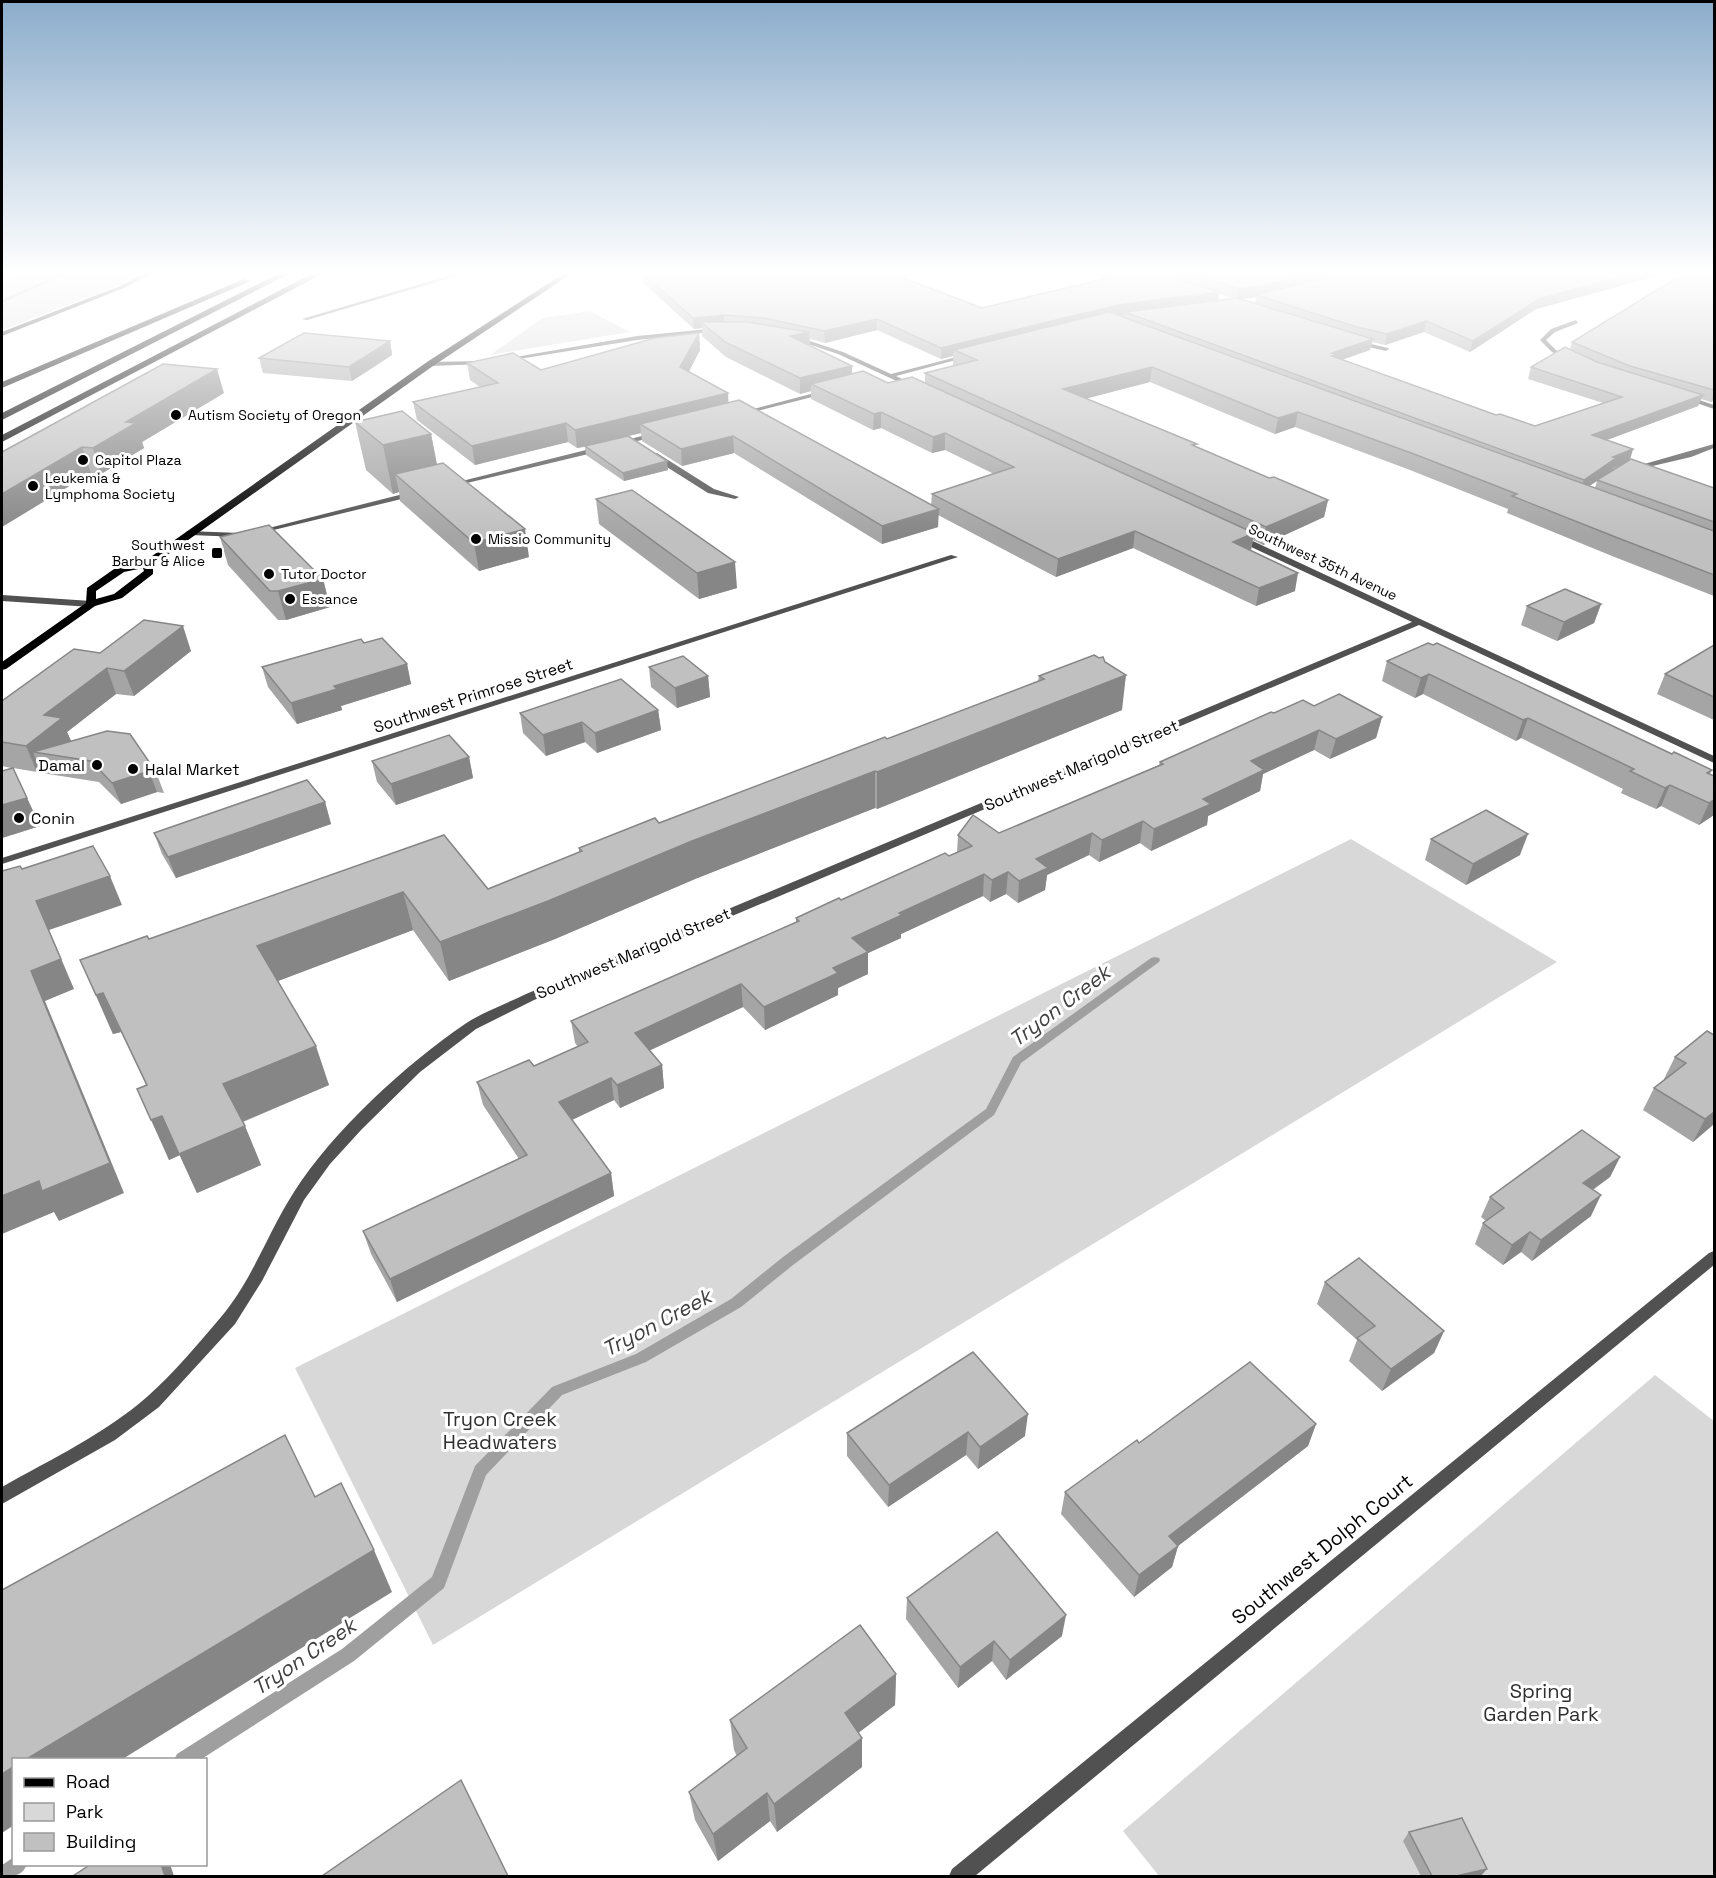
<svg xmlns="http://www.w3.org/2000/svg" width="1716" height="1878" font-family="'Space Grotesk',sans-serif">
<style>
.green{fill:#d8d8d8}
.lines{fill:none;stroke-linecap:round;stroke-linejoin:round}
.stream{fill:#9f9f9f;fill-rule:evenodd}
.street{fill:#515151;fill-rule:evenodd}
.secondary{fill:#1e1e1e;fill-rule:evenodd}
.primary{fill:#000;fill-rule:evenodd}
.highway{fill:#000;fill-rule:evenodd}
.wall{fill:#a5a5a5;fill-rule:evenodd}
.shaded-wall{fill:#868686}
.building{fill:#c0c0c0;stroke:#868686;stroke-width:1.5}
.poi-dot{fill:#000;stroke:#fff;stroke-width:2}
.labels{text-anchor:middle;stroke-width:6;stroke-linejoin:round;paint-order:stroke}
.far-poi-label{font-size:14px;fill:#000;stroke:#fff;text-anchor:start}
.far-street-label{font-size:14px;fill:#000;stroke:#fff}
.street-label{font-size:16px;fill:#000;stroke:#fff}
.poi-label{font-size:16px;fill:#000;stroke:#fff;text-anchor:start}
.near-park-label{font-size:20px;fill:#2f2f2f;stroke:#fff}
.near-street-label{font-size:20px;fill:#000;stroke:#fff}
.near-water-label{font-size:21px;font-style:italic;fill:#404040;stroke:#fff}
</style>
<rect width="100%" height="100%" fill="#fff"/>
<g class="green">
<path d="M24 272H144L125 283 2 330V282Z"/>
<path d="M590 311 630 332 490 355 543 318Z"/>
<path d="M1351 839 1557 962 433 1645 295 1368Z"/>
<path d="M1655 1375 1714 1421V1876H1159L1123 1831Z"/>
</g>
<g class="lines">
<g class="stream">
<path d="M64 272H71L2 303V300Z"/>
<path d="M1155 957 1159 958 1160 960 1159 962 1021 1063 994 1115 793 1265 741 1307 646 1362 562 1395 486 1475 444 1588 354 1661 200 1760H174L177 1754 342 1649 432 1577 475 1466 552 1387 636 1354 731 1299 783 1257 986 1109 1013 1057 1151 958Z"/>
<path d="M14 1857V1864H27C22 1877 13 1876 2 1876V1865Z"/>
</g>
<g class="street">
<path d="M461 272H471L307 320 302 319Z"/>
<path d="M1576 320 1578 323 1555 332 1546 340 1556 350 1570 358V360L1568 361 1552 352 1540 340 1551 329Z"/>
<path d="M718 328 720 331 637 340 506 361 503 359 637 336Z"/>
<path d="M795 336 843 352 891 374 968 354 971 356 896 376 916 386V388L914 389 838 354 793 339Z"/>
<path d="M1358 341 1388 348 1389 349 1386 351 1356 344Z"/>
<path d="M483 361 485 362V364L430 366 427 364 430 362Z"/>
<path d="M826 390 828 391V393L741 415 738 413Z"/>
<path d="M1684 395 1714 405V409L1682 398 1681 397Z"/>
<path d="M657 432 661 434 660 436 619 445 615 443Z"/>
<path d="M1714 444V448L1691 457 1631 471 1627 469Z"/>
<path d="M602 446 606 448 605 450 450 487 446 485Z"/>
<path d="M651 453H657L714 489 739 497 735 499 708 493 651 457Z"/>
<path d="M415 491H418V495L257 534 253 532Z"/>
<path d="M187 531 240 533 244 535 240 537 190 535 186 533Z"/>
<path d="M1234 535H1240L1714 756V763L1419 625 534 1000 476 1029 420 1072 362 1129 330 1164 304 1200 262 1281 235 1324 159 1407 115 1440 2 1504V1487C51 1459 105 1434 148 1396 174 1373 198 1344 221 1317 253 1279 268 1232 294 1192 332 1132 406 1064 465 1024 483 1012 506 1004 526 994L1412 622 1234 539Z"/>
<path d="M951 555 958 557 2 864V858Z"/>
<path d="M2 595 91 601 95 604 91 607 2 601Z"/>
<path d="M1714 1251V1265L975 1876H949L952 1869 1709 1253Z"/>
</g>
<path class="secondary" d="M146 272H154L124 288 2 336V332L120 286Z"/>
<path class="primary" d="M566 272H574L433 366 153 565V574L122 598 95 606 6 669 2 670V662L86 603 87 588 117 567 145 561 427 362ZM143 568 144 571 114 594 96 599V591L124 572Z"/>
<g class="highway">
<path d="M282 272H293L2 420V413Z"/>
<path d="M315 272H326L2 442V435Z"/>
<path d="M244 279 251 281 2 388V382Z"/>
</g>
</g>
<g class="wall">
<path d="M644 272H926L902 278 982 308 1103 279 1085 272H1671L1536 309 1470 352 1424 332 1385 345 1372 342 1370 350 1342 360 1496 415 1535 426 1603 403 1528 379 1531 367 1570 349 1572 342 1714 272V400L1711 402 1701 399 1698 406 1607 440 1633 449 1630 460 1714 488V596L1612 556 1507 513 1508 509 1410 470 1295 427 1275 434 1150 382 1086 398 1269 478 1328 500 1324 517 1263 545 1253 540 1251 550 1295 591 1256 606 1133 548 1056 577 938 515V527L882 544 734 453 682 466 642 441 641 433 628 436 668 470 624 481 586 455 585 447 577 448 568 442 475 465 417 420 413 402 480 387 470 380 467 363 541 370 699 333 700 350 689 371 729 403 931 505 932 494 994 474 945 450 932 453 881 428 873 430 811 399V391L800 394 726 357 702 336V328L694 329 643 283 642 273ZM1219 294 1233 298 1218 300ZM1256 297 1255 303 1242 299ZM877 330 941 359 953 356V365L955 366 925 373V383H888L852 374 810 346V339L825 343ZM1597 481 1595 488 1589 486Z"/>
<path d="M390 341 392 355 352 381 263 373 259 358Z"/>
<path d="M224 393 142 442 144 448 101 474 91 473 2 452Z"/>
<path d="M355 422 431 434 437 464 529 557 479 571 400 501 399 492 393 494 366 470Z"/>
<path d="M596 499 737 588 699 599 599 524Z"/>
<path d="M220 537 323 579 330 607 286 620H278L228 565Z"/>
<path d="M1601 604 1594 623 1557 641 1521 625 1527 606Z"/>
<path d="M364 643 407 664 411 684 341 706 342 710 297 724 268 687 262 667Z"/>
<path d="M1428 643 1672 754 1712 770 1710 774 1714 815 1699 825 1661 806 1656 809 1621 793 1623 789 1521 738 1516 741 1423 694 1415 698 1382 681 1387 661Z"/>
<path d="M1714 645V720L1657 694 1665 674Z"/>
<path d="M191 651 134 696 116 694 67 732 71 741 156 772 164 793 157 792 121 804 99 782 42 773 40 770 37 772 13 768 40 826 2 838V771L11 768 2 766V701L100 653Z"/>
<path d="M649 667 708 676 710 697 677 708 651 687Z"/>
<path d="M1039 676 1122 710 877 809 875 808 695 879 555 939 449 981 413 930 278 981 329 1085 243 1122 261 1165 197 1193 180 1155 169 1160 146 1085 121 1032 113 1034 80 960 149 939 444 835 488 889 579 852V848L659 823 887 739 1038 681Z"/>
<path d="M1314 706 1382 717 1376 738 1330 759 1314 750 1263 774 1260 791 1208 816 1207 825 1151 851 1140 843 1099 862 1089 855 1047 875 1045 890 1018 903 1006 894 990 902 983 896 901 934V938L868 953V974L838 988V995L765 1030 743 1007 649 1050 662 1065 664 1088 620 1108 614 1100 572 1120 611 1173 614 1196 397 1302 371 1254 363 1231 519 1159 483 1105 477 1082 534 1066 578 1047 575 1043 571 1021 796 922V918L841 900 957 853 958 835 999 833 1159 765 1160 762 1274 713Z"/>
<path d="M658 710 661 730 597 753 585 742 546 756 523 733 520 713Z"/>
<path d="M469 757 473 778 396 805 377 782 372 761Z"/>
<path d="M325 802 331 824 176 878 162 854 154 833Z"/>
<path d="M1431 839 1520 855 1466 885 1425 860Z"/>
<path d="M1707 1031 1714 1124 1693 1142 1643 1110 1654 1088 1664 1080V1079L1675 1057Z"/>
<path d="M1620 1157 1610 1177 1593 1190 1591 1216 1532 1261 1521 1252 1503 1265 1475 1244 1483 1223 1486 1221 1481 1217 1490 1197Z"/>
<path d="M1325 1282 1444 1331 1434 1353 1382 1391 1349 1361 1357 1340 1317 1304Z"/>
<path d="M973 1352 1025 1436 978 1469 966 1455 888 1507 847 1456V1433Z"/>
<path d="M1316 1424 1308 1446 1178 1546 1172 1567 1134 1597 1061 1514 1065 1492 1139 1443Z"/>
<path d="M907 1598 1062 1636 1006 1680 992 1661 958 1688 906 1619Z"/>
<path d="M896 1674 895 1705 858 1733 862 1738V1767L777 1832 770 1821 718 1861 695 1820 689 1792 737 1756 734 1750 730 1720Z"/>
<path d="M1409 1832 1481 1876H1421L1403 1841Z"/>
</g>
<g class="shaded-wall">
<path d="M885 272H926L885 281Z"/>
<path d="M1318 272H1358L1256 295V297L1237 300 1239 289Z"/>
<path d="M1636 272H1671L1536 309 1470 352 1473 341 1539 299Z"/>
<path d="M1219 292 1218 302 1125 312V315L954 350 953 356 941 359V348L1118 305Z"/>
<path d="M724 315V326L701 322 702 328 694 329 693 318Z"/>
<path d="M877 319V330L825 343 824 331Z"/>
<path d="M1426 321 1424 332 1385 345 1387 334Z"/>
<path d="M809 332 810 346 790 336Z"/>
<path d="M699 333 700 350 682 385 680 367Z"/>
<path d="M1373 339 1370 350 1335 362 1334 365 1332 353Z"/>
<path d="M390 341 392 355 352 381 349 367Z"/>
<path d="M852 366V381L811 384V391L800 394V378Z"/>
<path d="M1152 367 1150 382 1062 405 1063 389Z"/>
<path d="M217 369 224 393 142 442 144 448 101 474 93 448 126 422Z"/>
<path d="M1714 392V400L1711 402Z"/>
<path d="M728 393 729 411 640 424 641 433 577 448 575 430Z"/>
<path d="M1703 395 1698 406 1588 447 1592 435Z"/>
<path d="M881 412V428L873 430 874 414Z"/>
<path d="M1298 412 1295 427 1275 434 1278 418Z"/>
<path d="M566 423 568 442 475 465 472 446Z"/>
<path d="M945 433V450L932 453 933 437Z"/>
<path d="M431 434 440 482 395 474 399 492 393 494 383 445Z"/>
<path d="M733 436 734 453 682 466 681 449Z"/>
<path d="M82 447 91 473 2 527V494Z"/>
<path d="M1633 449 1629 462 1613 468 1612 471 1597 480V481L1580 492 1584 480 1613 457Z"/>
<path d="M667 461 668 470 624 481 623 473Z"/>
<path d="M1328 500 1324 517 1263 545 1266 527Z"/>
<path d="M939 509 938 527 882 544V526Z"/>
<path d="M525 529 529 557 479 571 474 543Z"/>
<path d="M1135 531 1133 548 1056 577 1058 559Z"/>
<path d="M1254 533 1251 550 1233 542Z"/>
<path d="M735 562 737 588 699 599 697 573Z"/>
<path d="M1298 573 1295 591 1256 606 1259 588Z"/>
<path d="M323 579 330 607 286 620 278 591Z"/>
<path d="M1601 604 1594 623 1557 641 1564 622Z"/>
<path d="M183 626 191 651 134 696 124 671Z"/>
<path d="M407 664 411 684 341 706 342 710 297 724 291 703 334 686Z"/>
<path d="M107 668 116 694 67 732 73 745 33 752 40 770 37 772 26 746 44 715Z"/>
<path d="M1429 674 1423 694 1415 698 1421 678Z"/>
<path d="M1126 675 1122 710 877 809V772Z"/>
<path d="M708 676 710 697 677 708 675 688Z"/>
<path d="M658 710 661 730 597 753 595 733Z"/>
<path d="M1382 717 1376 738 1330 759 1336 739Z"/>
<path d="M1528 718 1521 738 1516 741 1523 720Z"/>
<path d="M582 722 585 742 546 756 543 735Z"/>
<path d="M1319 730 1314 750 1263 774 1260 791 1208 816 1207 825 1151 851 1154 829 1203 799 1251 761Z"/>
<path d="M469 757 473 778 396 805 391 784Z"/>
<path d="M149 771 157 792 121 804 112 783Z"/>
<path d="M875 771V808L695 879 555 939 449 981 440 942 692 841Z"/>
<path d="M1670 785 1661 806 1656 809 1665 788Z"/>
<path d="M27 798 40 826 2 838V805Z"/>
<path d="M1714 800V815L1699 825 1709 803Z"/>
<path d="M325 802 331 824 176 878 168 857Z"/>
<path d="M1143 821 1140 843 1099 862 1102 840Z"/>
<path d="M1092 833 1089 855 1047 875 1045 890 1018 903 1019 881 1036 859Z"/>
<path d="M1528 834 1520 855 1466 885 1473 864Z"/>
<path d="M1008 872 1006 894 990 902 992 880Z"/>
<path d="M984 874 983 896 901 934V938L868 953V974L838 988V995L765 1030 764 1007 833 968 852 938 899 913Z"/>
<path d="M110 876 122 905 49 930 74 989 45 1001 124 1193 59 1221 54 1212 2 1234V1196L36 901Z"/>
<path d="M403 892 413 930 270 984 257 946Z"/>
<path d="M741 984 743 1007 638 1056 635 1033Z"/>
<path d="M103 993 121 1032 113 1034 96 995Z"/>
<path d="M316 1046 329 1085 239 1123 223 1084Z"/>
<path d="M662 1065 664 1088 620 1108 617 1085Z"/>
<path d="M611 1078 614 1100 563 1124 559 1102Z"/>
<path d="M1714 1112V1124L1693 1142 1705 1119Z"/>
<path d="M162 1116 180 1155 169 1160 151 1120Z"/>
<path d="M245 1126 261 1165 197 1193 179 1154Z"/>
<path d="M1620 1157 1610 1177 1573 1203 1583 1183Z"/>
<path d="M611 1173 614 1196 397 1302 390 1279Z"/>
<path d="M1601 1195 1591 1216 1532 1261 1541 1240Z"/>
<path d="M1530 1232 1521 1252 1503 1265 1512 1245Z"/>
<path d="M1444 1331 1434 1353 1382 1391 1391 1369Z"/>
<path d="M1028 1414 1025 1436 978 1469 980 1447Z"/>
<path d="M1316 1424 1308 1446 1178 1546 1172 1567 1134 1597 1139 1575 1169 1536Z"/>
<path d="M968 1432 966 1455 888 1507 889 1485Z"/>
<path d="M374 1550 392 1592 121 1760H25Z"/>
<path d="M1066 1615 1062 1636 1006 1680 1010 1660Z"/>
<path d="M994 1641 992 1661 958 1688 960 1667Z"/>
<path d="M896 1674 895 1705 845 1743V1713Z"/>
<path d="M862 1738V1767L777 1832 774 1804Z"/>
<path d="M14 1766V1825L2 1833V1774Z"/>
<path d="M767 1793 770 1821 718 1861 713 1834Z"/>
<path d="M161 1864H170L174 1876H165Z"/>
<path d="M1487 1869 1481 1876H1456Z"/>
</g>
<g class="building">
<path d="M644 272H888L982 308 1120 275 1112 272H1166L1167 275 1219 292 1118 305 941 348 877 319 824 331 764 318 724 315 693 318 642 273Z"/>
<path d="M1184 272H1318L1261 286 1239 289Z"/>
<path d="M1349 272H1636L1539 299 1473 341 1426 321 1387 334 1357 327 1256 295Z"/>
<path d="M1686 272H1714V390L1630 366 1572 342Z"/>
<path d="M1237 298 1373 339 1332 353 1337 354 1332 356 1496 415 1500 414 1535 426 1622 397 1531 367 1565 347 1597 362 1703 395 1592 435 1633 449 1613 457 1616 458 1584 480 1125 312Z"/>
<path d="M1109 312 1714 531V575L1618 538 1512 496 1517 494 1414 454 1298 412 1278 418 1152 367 1063 389 1197 444 1192 445 1269 478 1274 477 1328 500 1266 527 925 373 977 360 954 350Z"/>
<path d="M701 322H747L809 332 790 336 852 366 800 378 725 342Z"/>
<path d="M304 333 390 341 349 367 259 358Z"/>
<path d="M699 333 680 367 728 393 575 430 566 423 472 446 413 402 498 383 467 363 513 353 541 370 655 338Z"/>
<path d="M163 364 217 369 126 422 136 423 93 448 82 447 2 494V452Z"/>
<path d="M863 371 888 383 912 377 1254 533 1233 542 1298 573 1259 588 1135 531 1058 559 932 494 1014 467 945 433 933 437 881 412 874 414 811 384Z"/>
<path d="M739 400 939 509 882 526 733 436 681 449 640 424Z"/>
<path d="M402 411 431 434 383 445 355 422Z"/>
<path d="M628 436 667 461 623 473 585 446Z"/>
<path d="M1631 459 1714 488V522L1597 480Z"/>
<path d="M443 463 525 529 474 543 395 474Z"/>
<path d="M632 490 735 562 697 573 596 499Z"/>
<path d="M269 525 323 579 278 591H270L220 537Z"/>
<path d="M1565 589 1601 604 1564 622 1527 606Z"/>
<path d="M144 620 183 626 124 671 107 668 44 715 62 718 26 746 2 742V701L74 649 100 653Z"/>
<path d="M382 638 407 664 334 686 337 689 291 703 262 667 361 639 364 643Z"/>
<path d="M1428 643 1433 645 1437 643 1672 754 1674 752 1712 770 1707 773 1714 776V800L1709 803 1670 785 1665 788 1630 771 1634 769 1528 718 1523 720 1429 674 1421 678 1387 661Z"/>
<path d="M1714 645V697L1665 674Z"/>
<path d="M1094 655 1099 658 1103 657 1105 662 1126 675 877 772 875 771 692 841 548 901 440 942 403 892 257 946 316 1046 223 1084 245 1126 179 1154 162 1116 151 1120 137 1089 147 1085 103 993 96 995 80 960 147 936 149 939 444 835 488 889 582 851 579 848 655 818 659 823 885 737 887 739 1044 679 1039 676Z"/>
<path d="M683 656 708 676 675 688 649 667Z"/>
<path d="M621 679 658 710 595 733 582 722 543 735 520 713Z"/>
<path d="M1339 694 1382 717 1336 739 1319 730 1251 761 1264 770 1203 799 1211 804 1154 829 1143 821 1102 840 1092 833 1036 859 1048 868 1019 881 1008 872 992 880 984 874 899 913 902 915 852 938 868 952 833 968 838 973 764 1007 741 984 635 1033 662 1065 617 1085 611 1078 559 1102 611 1173 390 1279 363 1231 527 1155 477 1082 529 1060 534 1066 588 1042 571 1021 799 921 796 918 839 898 841 900 945 853 949 856 972 846 958 835 973 815 999 833 1163 764 1160 762 1271 712 1274 713 1303 700 1314 706Z"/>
<path d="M107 731 130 734 156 772 149 771 112 783 91 761 33 752Z"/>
<path d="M449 735 469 757 391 784 372 761Z"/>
<path d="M13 768 27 798 2 805V771Z"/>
<path d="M307 780 325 802 168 857 154 833Z"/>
<path d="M1486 810 1528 834 1473 864 1431 839Z"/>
<path d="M93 846 110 876 36 901 61 959 31 971 110 1163 42 1191 39 1181 2 1196V870V871L20 866 22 869Z"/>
<path d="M1707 1031 1714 1035V1112L1705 1119 1654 1088 1686 1063 1675 1057Z"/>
<path d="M1582 1130 1620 1157 1583 1183 1601 1195 1541 1240 1530 1232 1512 1245 1483 1223 1504 1208 1490 1197Z"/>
<path d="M1359 1258 1444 1331 1391 1369 1357 1338 1375 1326 1325 1282Z"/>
<path d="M973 1352 1028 1414 980 1447 968 1432 889 1485 847 1433Z"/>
<path d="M1250 1362 1316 1424 1169 1536 1178 1546 1139 1575 1065 1492 1137 1440 1139 1443Z"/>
<path d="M285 1435 315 1497 341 1483 374 1550 25 1760H14V1766L2 1774V1590Z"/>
<path d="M997 1532 1066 1615 1010 1660 994 1641 960 1667 907 1598Z"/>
<path d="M860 1625 896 1674 845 1713 862 1738 774 1804 767 1793 713 1834 689 1792 747 1748 730 1720Z"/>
<path d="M461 1780 508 1876H322Z"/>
<path d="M1462 1818 1487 1869 1456 1876H1432L1409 1832Z"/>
<path d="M91 1864H161L165 1876H73Z"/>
</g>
<linearGradient id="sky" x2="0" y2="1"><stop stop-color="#8baccb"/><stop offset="0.51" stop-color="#fff"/><stop offset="1" stop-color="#fff" stop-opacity="0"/></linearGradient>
<rect width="1716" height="535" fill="url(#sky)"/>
<g class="poi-dot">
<circle cx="176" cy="415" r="6"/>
<circle cx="83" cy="460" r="6"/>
<circle cx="33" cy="486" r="6"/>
<circle cx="476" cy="539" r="6"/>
<rect x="211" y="547" width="12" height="12" rx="3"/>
<circle cx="269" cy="574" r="6"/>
<circle cx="290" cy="599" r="6"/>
<circle cx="97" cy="765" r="6"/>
<circle cx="133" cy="769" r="6"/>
<circle cx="19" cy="818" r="6"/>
</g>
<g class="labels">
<g class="far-poi-label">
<text x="188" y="420">Autism Society of Oregon</text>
<text x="95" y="465">Capitol Plaza</text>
<text x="45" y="483">Leukemia &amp;<tspan x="45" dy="16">Lymphoma Society</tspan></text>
<text x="488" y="544">Missio Community</text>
<text x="205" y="550" text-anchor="end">Southwest<tspan x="205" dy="16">Barbur &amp; Alice</tspan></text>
<text x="281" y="579">Tutor Doctor</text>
<text x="302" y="604">Essance</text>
</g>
<g class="far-street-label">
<text transform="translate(1323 562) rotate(25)" y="5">Southwest 35th Avenue</text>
</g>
<g class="street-label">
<text transform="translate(473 695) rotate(-18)" y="6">Southwest Primrose Street</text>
<text transform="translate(1081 765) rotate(-23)" y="6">Southwest Marigold Street</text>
<text transform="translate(633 953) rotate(-23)" y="6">Southwest Marigold Street</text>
</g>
<g class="poi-label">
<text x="85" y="771" text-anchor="end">Damal</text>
<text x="145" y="775">Halal Market</text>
<text x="31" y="824">Conin</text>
</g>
<g class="near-park-label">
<text x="500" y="1426">Tryon Creek<tspan x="500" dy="23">Headwaters</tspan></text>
<text x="1541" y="1698">Spring<tspan x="1541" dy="23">Garden Park</tspan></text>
</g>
<g class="near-street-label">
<text transform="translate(1322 1549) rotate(-39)" y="7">Southwest Dolph Court</text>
</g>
<g class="near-water-label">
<text transform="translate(1060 1006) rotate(-37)" y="7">Tryon Creek</text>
<text transform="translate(657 1323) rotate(-28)" y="7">Tryon Creek</text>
<text transform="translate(304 1657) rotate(-34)" y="7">Tryon Creek</text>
</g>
</g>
<rect width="1716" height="1878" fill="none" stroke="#000000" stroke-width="6"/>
<rect x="12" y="1758" width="195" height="108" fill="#ffffff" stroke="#999999" stroke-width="1.5"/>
<rect x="24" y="1778" width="30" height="9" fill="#000000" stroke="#999999" stroke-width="1.5"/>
<text x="66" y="1788" font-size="18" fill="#000000">Road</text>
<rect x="24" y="1803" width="30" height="18" fill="#d8d8d8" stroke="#999999" stroke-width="1.5"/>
<text x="66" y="1818" font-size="18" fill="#000000">Park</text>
<rect x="24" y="1833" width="30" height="18" fill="#c0c0c0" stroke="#999999" stroke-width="1.5"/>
<text x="66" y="1848" font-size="18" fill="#000000">Building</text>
</svg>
